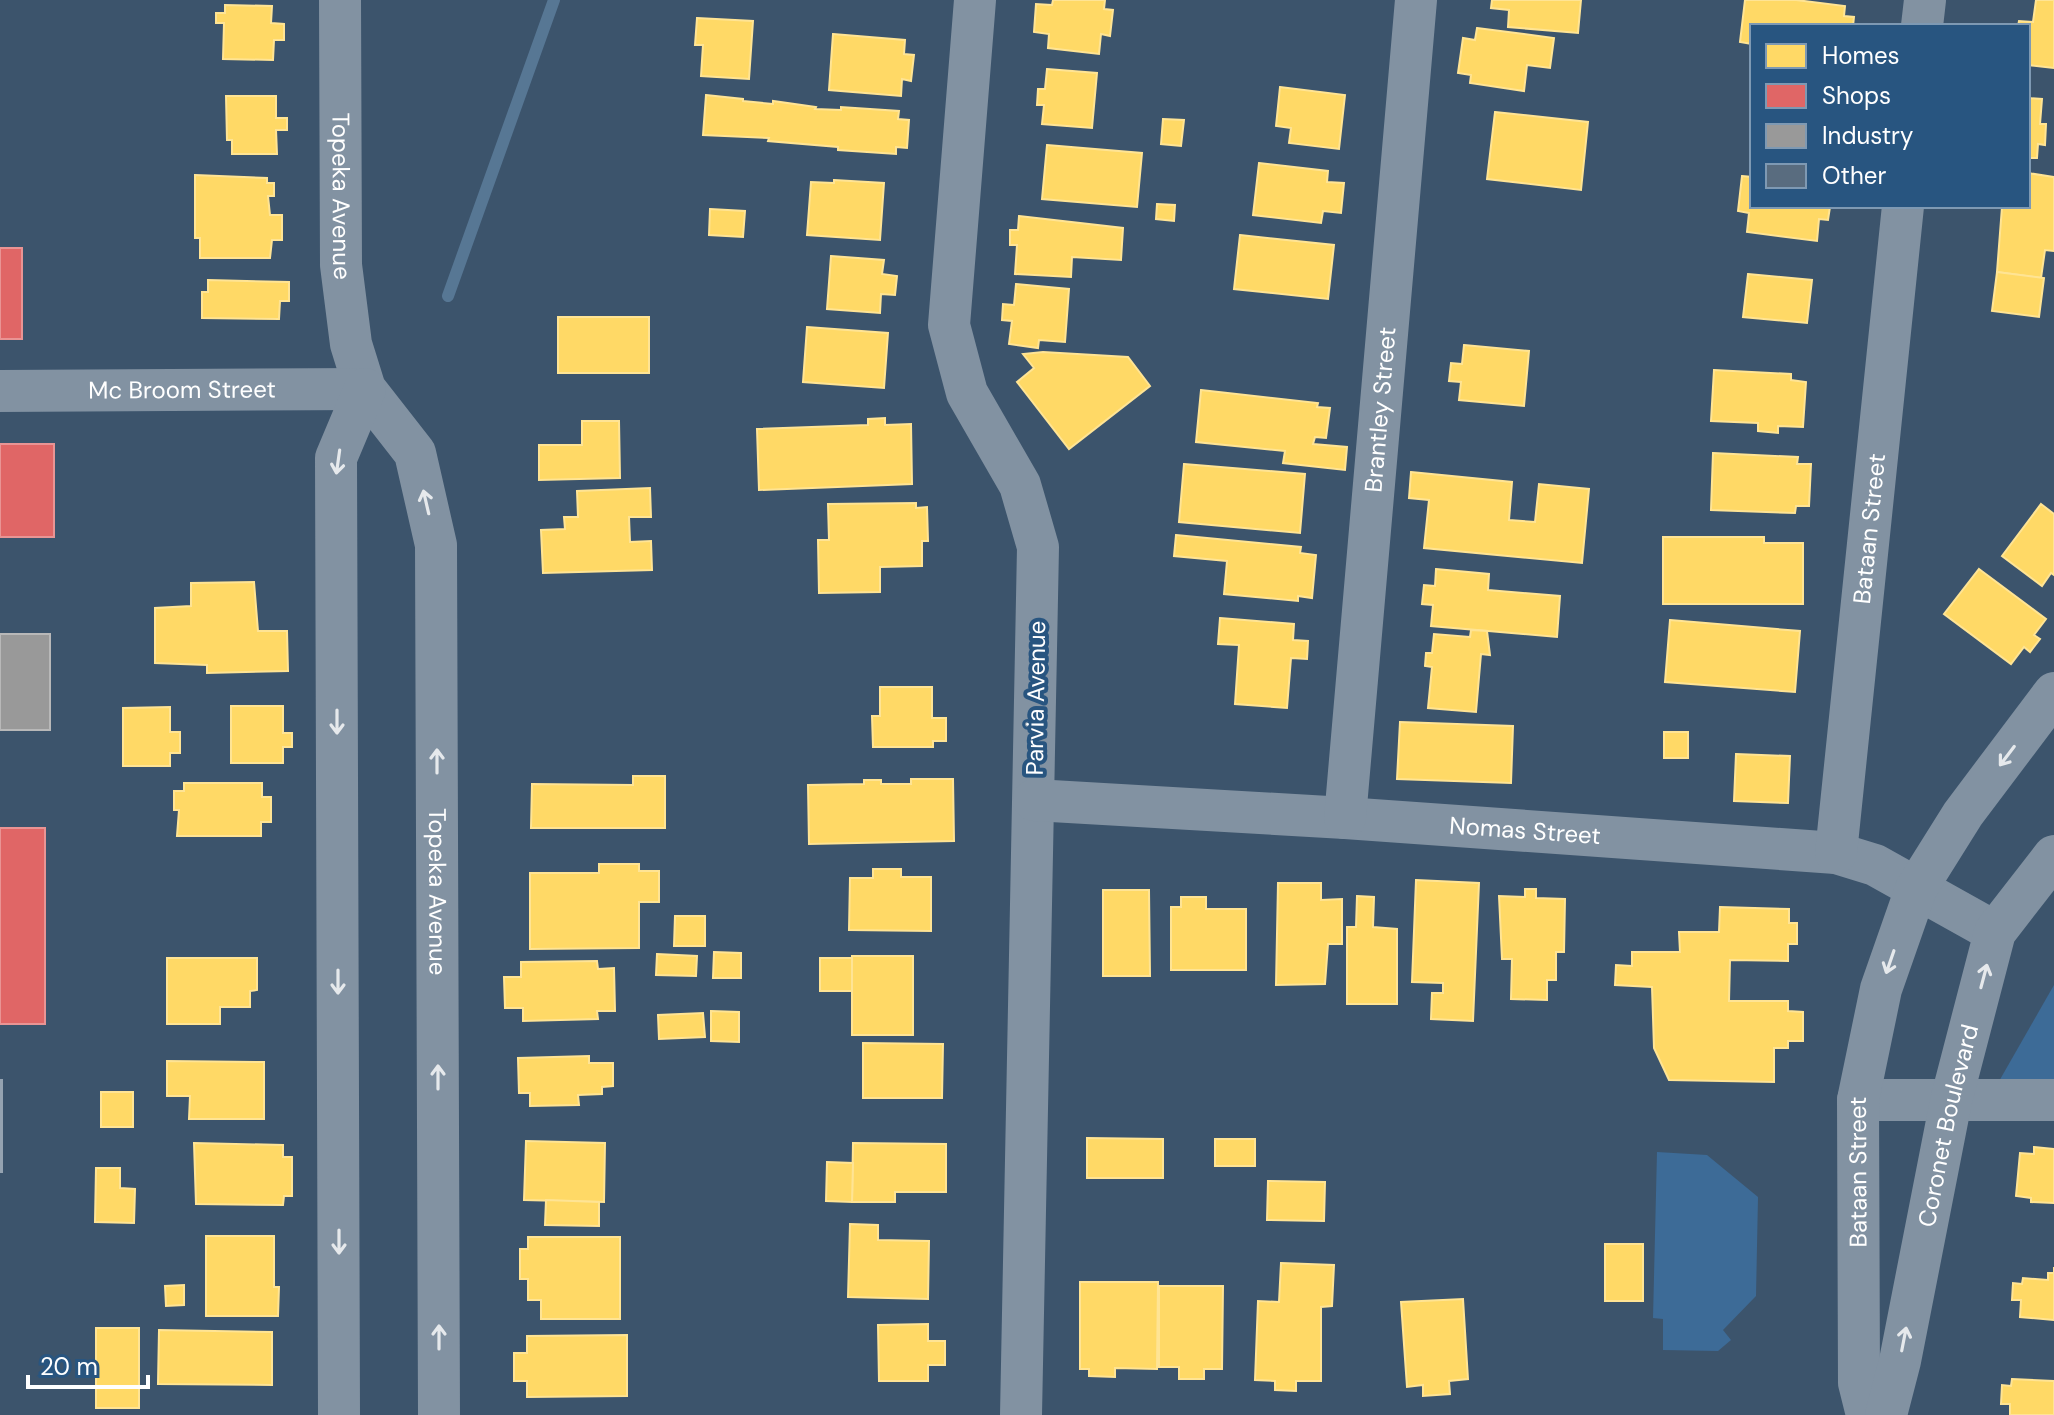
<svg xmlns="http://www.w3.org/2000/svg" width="2054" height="1415" font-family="'DM Sans',sans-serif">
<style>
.green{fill:#3d6b97}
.homes{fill:#ffd966;stroke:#ffe494;stroke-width:2}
.shops{fill:#e06666;stroke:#e99494;stroke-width:2}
.industry{fill:#999;stroke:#b8b8b8;stroke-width:2}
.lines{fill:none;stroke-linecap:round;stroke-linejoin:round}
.stream{stroke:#577794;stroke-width:12}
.building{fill:#596c7f;stroke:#95a3b1;stroke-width:2}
.street{stroke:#8292a2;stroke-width:42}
.oneway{stroke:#e6e9ec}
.labels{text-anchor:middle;stroke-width:8;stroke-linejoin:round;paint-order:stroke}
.street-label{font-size:24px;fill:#fff;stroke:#285580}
</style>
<rect width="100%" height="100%" fill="#3c546c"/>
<g class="green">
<path d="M2054 985V1085L1998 1083Z"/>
<path d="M1657 1152 1707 1155 1758 1197 1756 1296 1723 1330 1731 1340 1718 1351 1663 1350V1319L1653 1318Z"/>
</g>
<g class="homes">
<path d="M1053 0H1105L1104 9 1113 10 1110 36 1101 34 1099 54 1048 48 1049 34 1034 32 1036 4 1052 5Z"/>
<path d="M1492 0H1581L1578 33 1508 27 1509 10 1491 8Z"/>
<path d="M1745 0H1796L1845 6 1844 16 1854 17 1853 26H1752V44L1740 42Z"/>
<path d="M2036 0H2054V68L2028 65V26H2018L2019 21 2033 22Z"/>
<path d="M225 5 272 6 271 23 284 24V40H274L273 60 223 59 224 23H216V13H225Z"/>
<path d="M697 18 753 21 749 79 701 76 703 45H695Z"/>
<path d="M1477 28 1554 38 1550 68 1527 65 1524 91 1470 83 1471 75 1458 73 1463 38 1475 40Z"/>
<path d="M833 34 905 40 904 54 914 55 911 81 902 79 901 96 829 90Z"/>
<path d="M1047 69 1097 73 1092 128 1042 124 1044 105H1037L1038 89H1045Z"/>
<path d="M1280 87 1345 95 1339 149 1289 143 1291 128 1276 126Z"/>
<path d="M706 95 743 99V101L773 104V101L816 107 815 109 841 110V107L899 111 898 119 909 120 907 148 896 147V154L838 150V147L768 141 769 138 703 135Z"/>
<path d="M226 96H276V118H287V130H276L277 154H232V140H227Z"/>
<path d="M2028 98 2042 99 2040 124H2046L2045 145 2038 144 2037 158H2028Z"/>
<path d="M1495 112 1588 122 1581 190 1487 179Z"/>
<path d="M1163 119 1184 120 1181 146 1161 144Z"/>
<path d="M1047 145 1142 153 1137 207 1042 199Z"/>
<path d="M1259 163 1328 171 1327 182 1344 183 1341 213 1323 211 1321 223 1253 215Z"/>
<path d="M2028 173 2054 177V251L2045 250 2041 278 1997 272 2002 207 1997 206H2028Z"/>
<path d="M195 175 267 178V183H274V196H268L270 215H282V240H272L270 258H200V238H195Z"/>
<path d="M1742 176 1752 177V206L1830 207 1828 220 1819 219 1817 241 1747 232 1749 213 1738 211Z"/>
<path d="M834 180 884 183 880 240 807 235 811 182 834 183Z"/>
<path d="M1157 204 1175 205 1174 221 1156 219Z"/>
<path d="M710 209 745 211 743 237 709 235Z"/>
<path d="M1019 216 1123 228 1121 260 1072 257 1071 277 1015 274 1017 245H1010V230H1018Z"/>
<path d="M1240 235 1334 245 1328 299 1234 289Z"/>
<path d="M831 256 884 260 882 274 897 276 895 295 881 294 880 313 827 309Z"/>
<path d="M1997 272 2044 278 2039 317 1992 311Z"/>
<path d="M1748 274 1812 280 1807 323 1743 317Z"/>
<path d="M208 280 289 282V301H280L279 319 202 318V292H208Z"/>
<path d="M1016 284 1069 289 1065 342 1039 340 1038 348 1009 344 1012 321 1002 320 1003 304 1014 305Z"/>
<rect x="558" y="317" width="91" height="56"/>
<path d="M807 327 888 333 884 388 803 382Z"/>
<path d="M1464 345 1529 351 1524 406 1459 400 1461 382 1449 381 1451 363 1462 364Z"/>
<path d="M1043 352 1128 357 1150 386 1069 449 1017 382 1034 368 1023 354Z"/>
<path d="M1714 370 1791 374V380L1806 382 1803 427 1778 426V433L1758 431V423L1711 421Z"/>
<path d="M1201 390 1318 403 1317 407 1330 408 1326 438 1315 437 1313 444 1347 447 1345 470 1283 463 1285 451 1196 442Z"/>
<path d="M885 418V425L911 424 912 484 759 490 757 429 868 425V419Z"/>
<path d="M582 421H619L620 478 539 480V445H582Z"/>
<path d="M1713 453 1798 457 1797 464H1811L1809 506H1796L1795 513 1711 510Z"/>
<path d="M1184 464 1305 474 1300 533 1179 522Z"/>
<path d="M1411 472 1512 482 1509 520 1535 522 1539 484 1589 489 1582 563 1424 548 1429 500 1409 498Z"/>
<path d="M650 488 651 517H629L630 542 651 541 652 570 543 573 541 530 565 529 564 517H578L577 491Z"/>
<path d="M916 503V508L927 507 928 541H922V566L880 567V592L819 593 818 540H829L828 504Z"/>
<path d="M2041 504 2054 514V575L2051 573 2042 586 2002 556Z"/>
<path d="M1176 535 1301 547 1300 553 1316 555 1312 598 1298 596V601L1224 594 1227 561 1174 556Z"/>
<path d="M1663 537H1764V543H1803V604H1663Z"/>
<path d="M1436 569 1489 574 1488 590 1560 596 1557 637 1431 626 1433 605 1422 604 1424 585 1435 586Z"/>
<path d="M1979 569 2046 619 2034 635 2040 639 2030 652 2024 647 2011 664 1944 614Z"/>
<path d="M254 582 258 631H287L288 671 207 673V665L155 663V608L191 606V583Z"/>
<path d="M1220 618 1294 624 1293 640 1308 641 1307 659 1291 658 1287 708 1235 704 1239 645 1218 644Z"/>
<path d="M1670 620 1800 631 1795 692 1665 682Z"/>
<path d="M1471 630 1487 631 1490 655 1481 654 1476 712 1428 708 1432 667 1425 666 1426 653H1432L1434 634 1470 637Z"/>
<path d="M880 687H932V718H946V741H933V747H873L872 716H880Z"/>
<path d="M231 706H283V733H292V747H283V763H231Z"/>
<path d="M170 707V732H180V753H170V766H123V708Z"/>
<path d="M1400 722 1513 726 1511 783 1397 779Z"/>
<rect x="1664" y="732" width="24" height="26"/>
<path d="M1736 754 1790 756 1788 803 1734 801Z"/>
<path d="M633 776H665V828H531L532 784 633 785Z"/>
<path d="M911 779H953L954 841 809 844 808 785 864 784V780H881V784H911Z"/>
<path d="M184 783H262V797H271V822H261V836H177L179 810H174V791H184Z"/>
<path d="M599 864H639V871H659V902H639V948L530 949V873H599Z"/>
<path d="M873 869H901V877H931V931L849 930 850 878H873Z"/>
<path d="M1416 880 1479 883 1473 1021 1431 1019 1432 993H1443V983L1412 982Z"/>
<path d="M1278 883H1321V900L1342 899V944H1328L1325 984 1276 985Z"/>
<path d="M1525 889H1536V898L1565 899 1564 952H1556V980H1547V1000L1511 999 1512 959H1502L1499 896 1525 897Z"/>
<path d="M1103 890H1149L1150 976H1103Z"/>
<path d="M1357 896 1374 897 1373 927 1397 929V1004H1347V927H1356Z"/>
<path d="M1181 897H1206V909H1246V970H1171V907H1181Z"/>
<path d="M1720 907 1789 909V923H1797V944H1788V961L1730 960 1729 1001H1788V1011L1803 1012V1041H1788V1048H1774V1082L1669 1080 1654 1048 1652 987 1615 985 1616 965 1632 966V952H1680L1679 932H1719Z"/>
<path d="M675 916H705V946H674Z"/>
<path d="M714 952 741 953V978H713Z"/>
<path d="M657 954 697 956 696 976 656 975Z"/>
<rect x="852" y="956" width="61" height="79"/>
<path d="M167 958H257V990L250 991V1007H220V1024H167Z"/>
<rect x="820" y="958" width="32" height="33"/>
<path d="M597 961 598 969 614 968 615 1011H597L598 1019 523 1021V1008H505L504 977H521V962Z"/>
<path d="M711 1011 739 1012V1042L711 1041Z"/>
<path d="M703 1013 705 1037 659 1039 658 1015Z"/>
<path d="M863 1043 943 1044 942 1098H863Z"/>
<path d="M589 1056V1063H613V1086L602 1087V1094L578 1095 579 1105 530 1106V1093H519L518 1058Z"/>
<path d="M167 1061 264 1062V1119H189L190 1096H167Z"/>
<rect x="101" y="1092" width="32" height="35"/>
<path d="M1087 1138 1163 1139V1178H1087Z"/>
<rect x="1215" y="1139" width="40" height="27"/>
<path d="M526 1141 605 1143 604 1202 524 1200Z"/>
<path d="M194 1143 283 1145V1157H292V1196H284L283 1205 196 1204Z"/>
<path d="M853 1143 946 1144V1192H895V1202H852Z"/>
<path d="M2034 1147 2054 1149V1203L2031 1202V1198L2016 1196 2020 1153 2034 1154Z"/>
<path d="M827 1162 853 1163 852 1202 826 1201Z"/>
<path d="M96 1168H120V1188L135 1189 134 1223 95 1222Z"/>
<path d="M1268 1181 1325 1182 1324 1221 1267 1220Z"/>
<path d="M546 1200 599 1202V1226L545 1225Z"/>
<path d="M850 1224 878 1225V1240L929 1241 928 1299 848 1297Z"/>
<path d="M206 1236H274V1287H279L278 1316H206Z"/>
<path d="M528 1237H620V1319H541V1300H528V1279H520V1249H528Z"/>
<rect x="1605" y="1244" width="38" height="57"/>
<path d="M1281 1263 1334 1265 1332 1306 1321 1307V1381H1296V1391L1275 1390V1381L1255 1380 1258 1301 1279 1302Z"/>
<path d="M2054 1267V1320L2020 1317 2021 1300H2012L2013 1283 2022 1284 2023 1278 2048 1280V1273H2054Z"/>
<path d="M1080 1282H1158L1157 1369 1115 1368V1377L1089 1376V1369H1080Z"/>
<path d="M184 1285V1305L166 1306 165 1286Z"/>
<path d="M1159 1286H1223L1222 1369H1204V1379H1179V1367H1159Z"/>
<path d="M1463 1299 1468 1379 1449 1381 1450 1394 1423 1396V1385L1407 1387 1401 1302Z"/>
<path d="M928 1324V1341H945V1365H928V1381H879L878 1325Z"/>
<rect x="96" y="1328" width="43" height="80"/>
<path d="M159 1330 272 1332V1385L158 1384Z"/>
<path d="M627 1335V1396L527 1397V1381H514V1353H527V1336Z"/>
<path d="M2012 1379 2054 1381V1415H2010V1404H2001L2002 1385 2011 1386Z"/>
</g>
<g class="shops">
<rect x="0" y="248" width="22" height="91"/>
<rect x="0" y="444" width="54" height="93"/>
<rect x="0" y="828" width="45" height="196"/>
</g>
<rect class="industry" x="0" y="634" width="50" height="96"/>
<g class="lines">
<path class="stream" d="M448 296 554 0"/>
</g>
<rect class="building" x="0" y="1080" width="2" height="92"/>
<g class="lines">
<g class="street">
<path id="s1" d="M340 0 341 265 351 344 365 389 415 453 436 545 439 1415"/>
<path d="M975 0 949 325 967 393 1020 485 1038 547 1021 1415"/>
<path d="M1922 26 1925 0"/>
<path id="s2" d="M0 391 365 389"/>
<path id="s3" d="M1034 800 1345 818 1836 853 1875 865 1995 932"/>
<path id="s4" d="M1345 818 1416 0"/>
<path id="s5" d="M1836 853 1903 206"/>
<path d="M1858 1100H2054"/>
<path d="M339 1415 336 458 365 389"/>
<path id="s6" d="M1867 1415 1859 1383 1858 1100 1881 989 1916 889 1963 814 2054 693"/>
<path id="s7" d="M1886 1415 1900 1361 1951 1101 1995 932 2054 856"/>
</g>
</g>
<defs><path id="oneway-shaft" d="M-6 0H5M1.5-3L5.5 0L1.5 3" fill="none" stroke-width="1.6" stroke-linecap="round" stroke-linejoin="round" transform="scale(2)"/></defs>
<g class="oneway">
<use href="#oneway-shaft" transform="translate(338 462) rotate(98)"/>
<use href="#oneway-shaft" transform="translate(426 502) rotate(-103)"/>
<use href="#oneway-shaft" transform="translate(337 722) rotate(90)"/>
<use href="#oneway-shaft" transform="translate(2007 756) rotate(127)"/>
<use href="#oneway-shaft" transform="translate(437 761) rotate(-90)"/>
<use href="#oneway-shaft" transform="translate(1890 962) rotate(109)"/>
<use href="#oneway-shaft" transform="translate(1984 976) rotate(-75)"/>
<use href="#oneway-shaft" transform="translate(338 982) rotate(90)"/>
<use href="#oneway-shaft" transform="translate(438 1077) rotate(-90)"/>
<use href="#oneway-shaft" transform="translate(339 1242) rotate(90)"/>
<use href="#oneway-shaft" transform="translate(439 1337) rotate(-90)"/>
<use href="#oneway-shaft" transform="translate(1904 1339) rotate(-79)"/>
</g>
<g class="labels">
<g class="street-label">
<text dy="8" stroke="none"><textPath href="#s1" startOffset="196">Topeka Avenue</textPath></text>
<text dy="8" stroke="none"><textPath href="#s2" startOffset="182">Mc Broom Street</textPath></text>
<text dy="8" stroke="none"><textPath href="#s4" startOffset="410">Brantley Street</textPath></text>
<text dy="8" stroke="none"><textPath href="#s5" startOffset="326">Bataan Street</textPath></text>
<text transform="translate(1036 698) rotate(-89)" y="8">Parvia Avenue</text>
<text dy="8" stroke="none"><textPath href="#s3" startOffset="492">Nomas Street</textPath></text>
<text dy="8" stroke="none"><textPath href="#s1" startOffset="914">Topeka Avenue</textPath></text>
<text dy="8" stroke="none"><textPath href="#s7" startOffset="296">Coronet Boulevard</textPath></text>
<text dy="8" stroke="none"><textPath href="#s6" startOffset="244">Bataan Street</textPath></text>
</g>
</g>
<rect x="1750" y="24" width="280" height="184" fill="#285580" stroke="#7e99b3" stroke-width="2"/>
<rect x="1766" y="44" width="40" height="24" fill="#ffd966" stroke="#7e99b3" stroke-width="2"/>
<text x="1822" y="64" font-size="24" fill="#ffffff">Homes</text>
<rect x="1766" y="84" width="40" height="24" fill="#e06666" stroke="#7e99b3" stroke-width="2"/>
<text x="1822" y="104" font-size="24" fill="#ffffff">Shops</text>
<rect x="1766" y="124" width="40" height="24" fill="#999999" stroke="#7e99b3" stroke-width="2"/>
<text x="1822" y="144" font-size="24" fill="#ffffff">Industry</text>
<rect x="1766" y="164" width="40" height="24" fill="#596c7f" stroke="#7e99b3" stroke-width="2"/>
<text x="1822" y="184" font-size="24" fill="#ffffff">Other</text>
<path d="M28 1375v12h120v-12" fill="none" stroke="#ffffff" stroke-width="4"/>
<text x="40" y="1375" font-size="24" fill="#ffffff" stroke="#285580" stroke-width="6" paint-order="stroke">20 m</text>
</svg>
